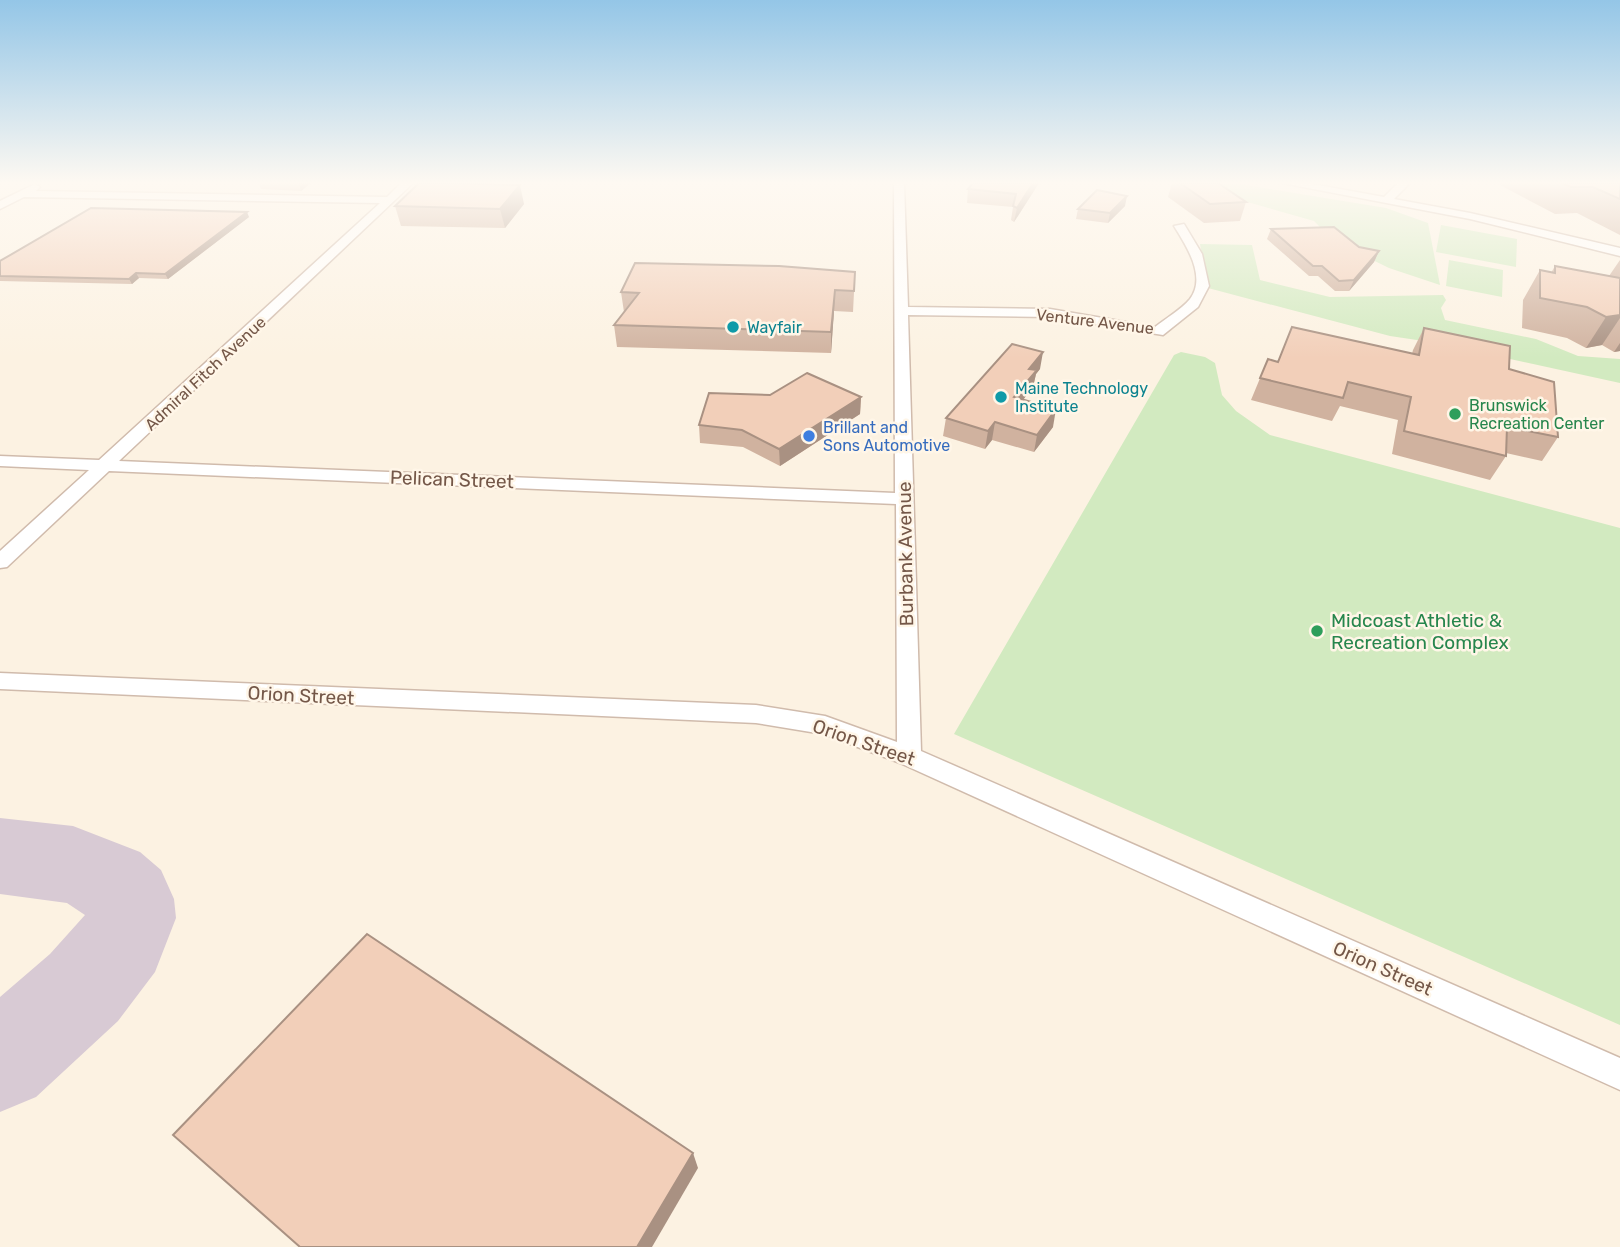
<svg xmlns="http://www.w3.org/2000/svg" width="1620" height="1247" font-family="Rubik,sans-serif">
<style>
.green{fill:#d2eac0}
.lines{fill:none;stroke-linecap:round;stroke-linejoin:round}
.taxiway{fill:#d8cad4;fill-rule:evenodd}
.street-casing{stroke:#d0bbac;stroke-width:3}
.street{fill:#fff;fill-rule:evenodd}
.wall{fill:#d0b29f}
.shaded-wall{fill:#a99182}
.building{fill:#f2cfb9;stroke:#a99182;stroke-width:2}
.culture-dot{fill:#0f9aa8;stroke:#fff6e8;stroke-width:2.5}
.leisure-dot{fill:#2e9e5b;stroke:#fff6e8;stroke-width:2.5}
.shop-dot{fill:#3f7fe0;stroke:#fff6e8;stroke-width:2.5}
.labels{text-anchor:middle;stroke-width:5;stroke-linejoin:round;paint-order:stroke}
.far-street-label{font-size:16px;fill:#745748;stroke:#fff6e8}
.far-culture-label{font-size:16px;fill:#0d838f;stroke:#fff6e8;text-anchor:start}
.far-leisure-label{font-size:16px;fill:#27864d;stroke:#fff6e8;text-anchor:start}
.far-shop-label{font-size:16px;fill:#366cbe;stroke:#fff6e8;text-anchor:start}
.street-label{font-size:19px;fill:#745748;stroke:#fff6e8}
.leisure-label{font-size:19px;fill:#27864d;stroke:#fff6e8;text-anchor:start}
</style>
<rect width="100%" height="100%" fill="#fcf2e2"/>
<g class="green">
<path d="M1203 183H1234L1386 208 1428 223 1440 285 1389 268 1344 246 1332 239 1314 221 1209 191Z"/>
<path d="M1441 225 1517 239 1516 267 1436 252Z"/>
<path d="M1200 244 1252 245 1260 280 1330 297 1443 295 1446 300 1441 308 1445 320 1536 339 1578 356 1620 359V383L1437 343 1390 336 1208 288Z"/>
<path d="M1449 260 1503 270 1502 297 1446 286Z"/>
<path d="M1181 352 1205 357 1215 363 1222 395 1236 411 1270 435 1620 528V1025L954 734 1174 355Z"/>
</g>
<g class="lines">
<path class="taxiway" d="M0 818 73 826 140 852 161 870 174 899 176 918 155 972 118 1021 36 1097 0 1112V997L50 954 85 915 67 903 0 894Z"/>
<g class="street-casing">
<g id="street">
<path d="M401 183H413L119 461 895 493 894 183H904L908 307 1050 309 1155 327C1166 318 1181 310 1190 299 1207 277 1186 245 1174 226L1184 224 1202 254 1209 286 1198 307 1163 335 1050 317 908 315 921 751 1620 1058V1090L900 763 823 734 756 723 0 689V673L756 705 825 716 897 742 896 504 109 471 7 567 0 568V551L89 470 0 466V456L99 460 380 203 24 197 0 209V201L35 184 40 187 36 191 387 197Z"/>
<path d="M1282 183H1307L1384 197 1398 183H1410L1394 199 1470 213 1620 248V256L1470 219Z"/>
</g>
</g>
<use href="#street" class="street"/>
</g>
<g class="wall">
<path d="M259 183H311L301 191 261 189Z"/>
<path d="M1039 183 1014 222 1011 220 1013 207 967 203 968 189Z"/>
<path d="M1172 183H1218L1246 202 1240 221 1204 223 1168 197Z"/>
<path d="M1501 183H1620V235L1577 213 1555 214 1500 185Z"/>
<path d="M524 204 505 228 401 226 395 206Z"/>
<path d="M1125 206 1108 223 1076 219 1078 209Z"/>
<path d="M249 217 168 279 139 278 132 284 0 281V261Z"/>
<path d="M1271 229 1359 247 1379 251 1374 262 1349 291H1335L1318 276H1309L1267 239Z"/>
<path d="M1620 260V351L1614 352 1602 345 1586 348 1567 338 1522 328 1523 300 1540 270 1551 273 1555 266 1609 276Z"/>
<path d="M855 272 853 312 834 311 831 353 617 347 614 325 624 312 621 292Z"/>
<path d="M1424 328 1509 369 1558 437 1542 461 1506 453V456L1490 480 1392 454 1398 420 1340 406 1332 421 1251 400 1268 359 1278 362 1412 354 1413 350Z"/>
<path d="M1040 369 1036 374 1033 387 1023 400 1053 427 1034 452 992 440 985 449 943 436 946 418Z"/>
<path d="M770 395 861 397 860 414 780 466 743 447 700 443 699 425Z"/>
</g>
<g class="shaded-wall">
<path d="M299 183H311L301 191Z"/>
<path d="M1033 183H1039L1014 222 1017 208Z"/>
<path d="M520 185 524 204 505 228 500 209Z"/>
<path d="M1127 196 1125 206 1108 223 1110 213Z"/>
<path d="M247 212 249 217 168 279 165 274Z"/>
<path d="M1379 251 1374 262 1349 291 1354 280Z"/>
<path d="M136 273 139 278 132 284 129 279Z"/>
<path d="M835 290 834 311 831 353V332Z"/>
<path d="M1620 315V318L1602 345 1586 348 1606 317Z"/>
<path d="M1620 343V351L1614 352Z"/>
<path d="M1043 352 1040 369 1036 374 1033 387 1011 415 1014 397 1029 369Z"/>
<path d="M861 397 860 414 780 466 779 449Z"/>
<path d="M1056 409 1053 427 1034 452 1037 435Z"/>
<path d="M995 422 992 440 985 449 988 431Z"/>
<path d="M693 1153 698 1168 652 1247H637Z"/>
</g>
<g class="building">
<path d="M419 183H440L520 185 500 209 395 206Z"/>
<path d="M973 183H1033L1017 208 1013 206 1016 194 968 189Z"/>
<path d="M1180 183H1218L1246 202 1210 204Z"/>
<path d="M1562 183H1620V199L1593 187H1571Z"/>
<path d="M1097 190 1127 196 1110 213 1078 209Z"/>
<path d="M91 208 247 212 165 274 136 273 129 279 0 276V261Z"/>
<path d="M1334 227 1359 247 1379 251 1354 280 1339 281 1322 266H1313L1271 229Z"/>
<path d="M635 263 779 266 855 272 854 291 835 290 831 332 614 325 639 293 621 292Z"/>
<path d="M1555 266 1620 278V315L1606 317 1587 307 1540 298V270L1555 273Z"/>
<path d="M1292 327 1419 355 1424 328 1510 346 1509 369 1554 382 1558 437 1507 427 1506 456 1404 431 1411 397 1348 382 1343 398 1260 378 1268 359 1278 362Z"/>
<path d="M1012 344 1043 352 1029 369 1037 370 1014 397 1056 409 1037 435 995 422 988 431 946 418Z"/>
<path d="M807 373 861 397 779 449 742 430 699 425 709 393 770 395Z"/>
<path d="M367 934 693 1153 637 1247H300L173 1135Z"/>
</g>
<linearGradient id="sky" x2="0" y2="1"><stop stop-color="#94c6e7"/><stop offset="0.51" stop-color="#fef9f2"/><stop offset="1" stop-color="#fef9f2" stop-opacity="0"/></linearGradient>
<rect width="1620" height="358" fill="url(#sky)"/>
<g class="culture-dot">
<circle cx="733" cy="327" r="7"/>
<circle cx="1001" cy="397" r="7"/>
</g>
<g class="leisure-dot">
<circle cx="1455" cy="414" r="7"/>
<circle cx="1317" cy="631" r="7"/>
</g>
<circle class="shop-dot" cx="809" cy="436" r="7"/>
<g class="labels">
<g class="far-street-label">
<text transform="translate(1095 321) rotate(7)" y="6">Venture Avenue</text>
<text transform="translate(205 373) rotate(-43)" y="6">Admiral Fitch Avenue</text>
</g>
<g class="far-culture-label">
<text x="747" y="333">Wayfair</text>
<text x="1015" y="394">Maine Technology<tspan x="1015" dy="18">Institute</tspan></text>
</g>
<g class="far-leisure-label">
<text x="1469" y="411">Brunswick<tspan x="1469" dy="18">Recreation Center</tspan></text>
</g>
<g class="far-shop-label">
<text x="823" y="433">Brillant and<tspan x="823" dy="18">Sons Automotive</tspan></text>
</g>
<g class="street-label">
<text transform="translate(452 479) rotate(2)" y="7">Pelican Street</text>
<text transform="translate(905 554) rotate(-91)" y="7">Burbank Avenue</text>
<text transform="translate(301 695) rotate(3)" y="7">Orion Street</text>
<text transform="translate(864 742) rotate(19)" y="7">Orion Street</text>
<text transform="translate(1383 968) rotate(24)" y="7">Orion Street</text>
</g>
<g class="leisure-label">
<text x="1331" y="627">Midcoast Athletic &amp;<tspan x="1331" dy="22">Recreation Complex</tspan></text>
</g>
</g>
</svg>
